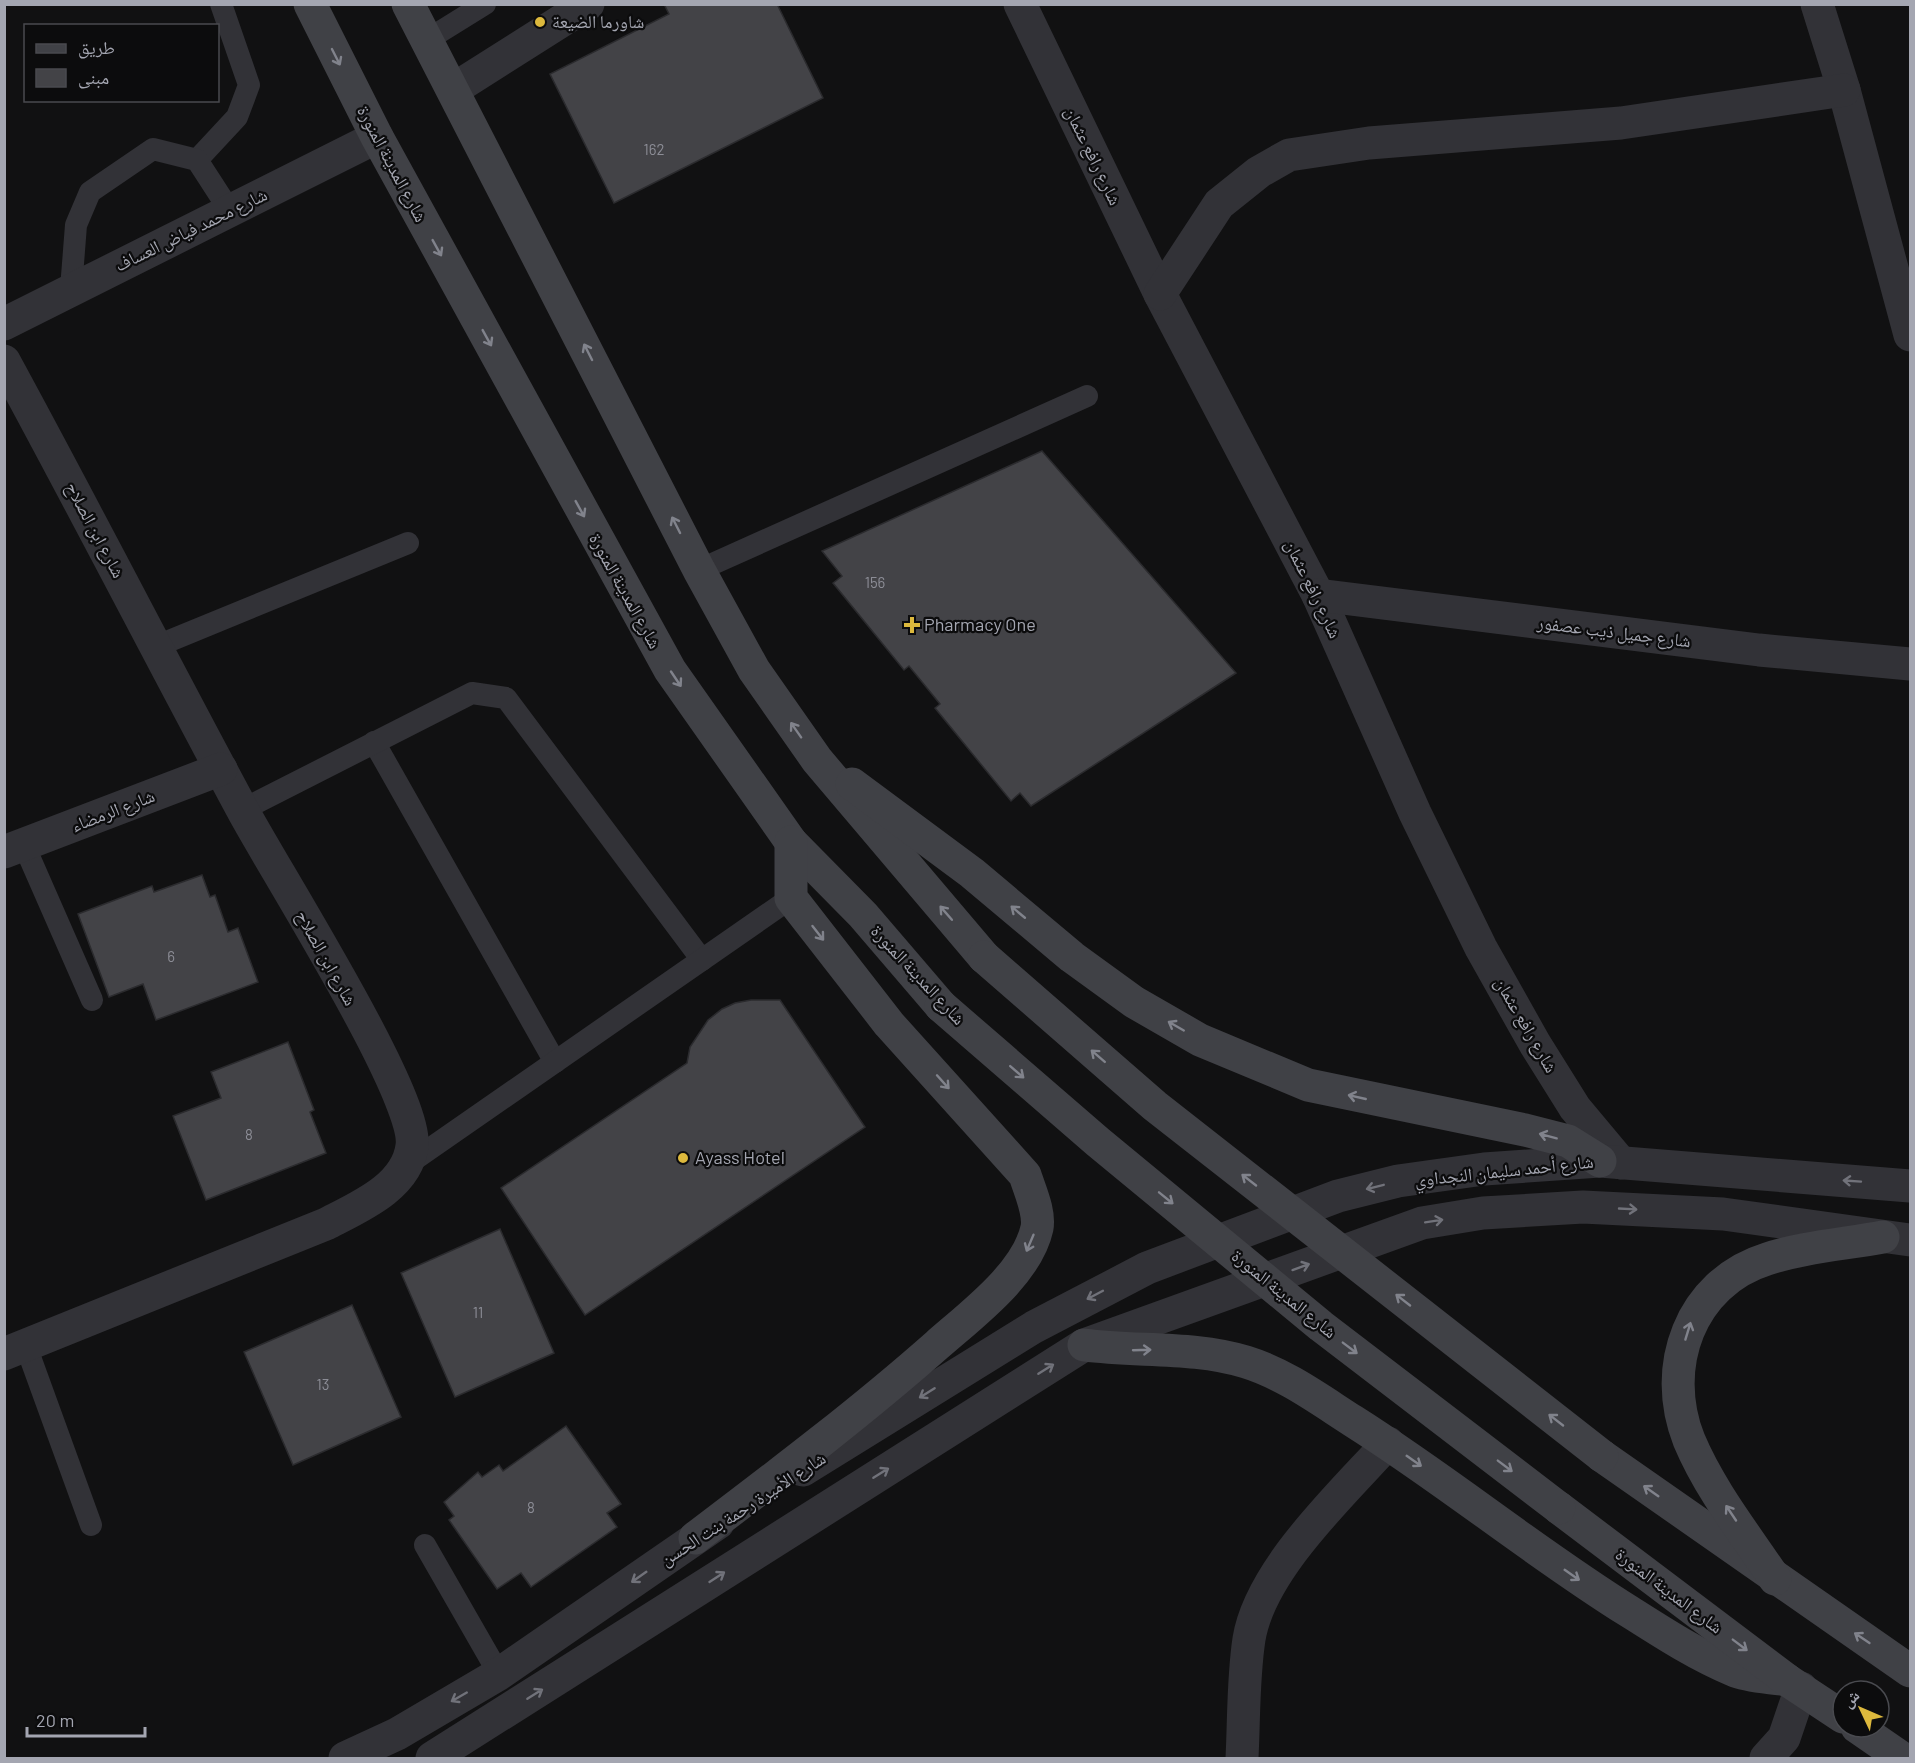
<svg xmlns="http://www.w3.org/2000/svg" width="1915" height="1763" font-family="Barlow,'Noto Naskh Arabic',sans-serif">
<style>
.building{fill:#434347;stroke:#2b2b2e;stroke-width:1.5}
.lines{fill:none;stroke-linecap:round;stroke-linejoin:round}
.service{stroke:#323237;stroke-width:22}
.minor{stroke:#323237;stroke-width:33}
.tertiary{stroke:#323237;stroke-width:33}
.secondary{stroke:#404146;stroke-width:33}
.secondary-bridge{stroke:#404146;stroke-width:33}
.oneway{stroke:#81838c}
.oneway2{stroke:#71727a}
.poi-dot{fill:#ddb93d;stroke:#0c0c0d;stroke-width:2}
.labels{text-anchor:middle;stroke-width:4.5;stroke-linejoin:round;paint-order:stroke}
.number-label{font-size:15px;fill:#8c8d96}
.poi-label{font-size:18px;fill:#a4a6b1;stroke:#0c0c0d;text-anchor:start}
.street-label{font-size:18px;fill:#a4a6b1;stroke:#0c0c0d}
</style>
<rect width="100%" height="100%" fill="#111112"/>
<g class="building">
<path d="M664 4H777L823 98 614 203 550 74 669 14Z"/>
<path d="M1042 451 1236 673 1031 806 1020 793 1011 801 935 708 940 704 909 666 904 670 833 583 842 576 822 551Z"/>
<path d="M202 875 210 897 215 895 228 932 238 928 258 982 156 1020 143 984 109 997 78 914 152 886 154 892Z"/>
<path d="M751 1000H780L865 1127 585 1315 501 1188 687 1063 690 1047 708 1020 722 1009 735 1003Z"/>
<path d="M288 1042 314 1110 310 1112 326 1153 206 1200 173 1116 221 1098 211 1072Z"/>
<path d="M500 1229 554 1353 455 1397 401 1273Z"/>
<path d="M352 1305 401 1417 293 1465 244 1352Z"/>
<path d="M566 1426 621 1504 607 1513 617 1527 531 1587 521 1573 497 1589 449 1520 454 1516 444 1502 478 1472 482 1477 499 1465 503 1471Z"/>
</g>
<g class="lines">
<g class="service">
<path d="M427 40 485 4"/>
<path d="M197 160 237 117 249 85 221 4"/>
<path d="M71 289 76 225 90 192 153 149 197 160 230 211"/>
<path d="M699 570 1087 396"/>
<path d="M157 646 408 543"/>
<path d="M374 742 555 1062"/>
<path d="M242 810 472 693 506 698 702 960"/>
<path d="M24 845 92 1000"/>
<path d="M408 1164 791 898"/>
<path d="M26 1346 91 1525"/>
<path d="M425 1545 499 1674"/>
</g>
<g class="minor">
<path d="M1020 4 1160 294 1318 595 1415 813 1481 948 1535 1044 1575 1108 1621 1163"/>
<path d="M1817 4 1844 90 1910 335"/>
<path d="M454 89 588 4"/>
<path d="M1160 294 1219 204 1259 172 1289 155 1369 143 1621 123 1844 90"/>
<path d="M4 324 377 137"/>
<path d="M4 361C85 510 162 660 242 809 272 866 419 1096 412 1146 407 1187 359 1207 326 1224L4 1354"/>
<path d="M1318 595 1759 650 1910 664"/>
<path d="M4 852 221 769"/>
<path d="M1242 1758C1244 1719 1243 1678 1249 1639 1260 1570 1342 1494 1388 1443"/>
<path d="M1766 1758 1784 1738 1801 1688"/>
</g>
<g class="tertiary">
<path d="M803 1470 1034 1327 1147 1268 1338 1196 1398 1181 1484 1169 1600 1161 1910 1186"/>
<path d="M345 1758 397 1734 499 1674 718 1523"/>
<path d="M432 1758 1084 1345 1422 1223 1483 1213 1583 1207 1723 1214 1910 1240"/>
</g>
<g class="secondary">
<path d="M310 4 377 137 670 670 791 842 863 915 941 1006"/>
<path d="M408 4 699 570 754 670 817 760 984 957"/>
<path d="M852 784 972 873 1072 957 1134 1002 1200 1040 1308 1085 1525 1130 1568 1141 1600 1161"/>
<path d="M1084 1345C1138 1352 1194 1346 1246 1362 1285 1374 1320 1400 1353 1421 1448 1481 1535 1553 1630 1612 1663 1633 1697 1655 1733 1670 1749 1677 1770 1677 1787 1680"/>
<path d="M1602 1456 1910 1671"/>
<path d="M1559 1508 1787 1680 1843 1717"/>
<path d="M695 1538C778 1475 860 1413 937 1345 971 1315 1027 1274 1037 1228 1040 1212 1030 1191 1025 1175L889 1024 791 898V842"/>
<path d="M1775 1579C1745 1534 1710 1490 1689 1440 1660 1367 1690 1283 1767 1259 1803 1247 1846 1244 1883 1237"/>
<path d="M1857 1727 1902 1758"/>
</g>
<g class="secondary-bridge">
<path d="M984 957 1155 1106 1602 1456"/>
<path d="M941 1006 1098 1142 1321 1326 1559 1508"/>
</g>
</g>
<defs><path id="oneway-shaft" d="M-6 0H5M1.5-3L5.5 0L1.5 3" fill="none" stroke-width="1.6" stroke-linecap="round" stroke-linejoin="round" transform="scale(1.5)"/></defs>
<g class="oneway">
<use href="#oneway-shaft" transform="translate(336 57) rotate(63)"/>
<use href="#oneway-shaft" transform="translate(437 248) rotate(61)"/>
<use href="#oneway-shaft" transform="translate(487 338) rotate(61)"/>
<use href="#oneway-shaft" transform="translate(588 352) rotate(-117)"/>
<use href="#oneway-shaft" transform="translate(580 509) rotate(61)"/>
<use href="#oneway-shaft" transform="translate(676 525) rotate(-117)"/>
<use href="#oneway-shaft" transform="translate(676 679) rotate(56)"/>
<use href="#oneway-shaft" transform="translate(796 730) rotate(-125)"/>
<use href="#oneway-shaft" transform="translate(1018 912) rotate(-140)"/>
<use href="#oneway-shaft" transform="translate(946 913) rotate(-131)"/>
<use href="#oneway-shaft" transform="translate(818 933) rotate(52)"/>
<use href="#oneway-shaft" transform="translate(1176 1026) rotate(-150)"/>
<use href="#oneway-shaft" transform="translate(1098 1056) rotate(-139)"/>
<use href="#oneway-shaft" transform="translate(1017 1072) rotate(41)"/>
<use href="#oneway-shaft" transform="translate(943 1082) rotate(48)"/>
<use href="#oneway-shaft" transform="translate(1357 1097) rotate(-167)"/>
<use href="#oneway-shaft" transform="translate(1548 1136) rotate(-165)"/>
<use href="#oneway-shaft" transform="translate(1249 1180) rotate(-142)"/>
<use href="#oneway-shaft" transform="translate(1166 1198) rotate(39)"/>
<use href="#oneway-shaft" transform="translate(1030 1243) rotate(113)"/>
<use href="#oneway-shaft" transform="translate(1403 1300) rotate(-142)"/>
<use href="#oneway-shaft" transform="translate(1688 1331) rotate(-73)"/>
<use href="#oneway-shaft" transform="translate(1350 1348) rotate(37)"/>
<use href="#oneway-shaft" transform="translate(1142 1350) rotate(-2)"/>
<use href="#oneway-shaft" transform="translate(1556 1420) rotate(-142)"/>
<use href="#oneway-shaft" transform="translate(1414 1461) rotate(35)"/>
<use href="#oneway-shaft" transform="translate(1505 1466) rotate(37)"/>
<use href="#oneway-shaft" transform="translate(1651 1491) rotate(-145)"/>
<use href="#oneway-shaft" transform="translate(1731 1513) rotate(-124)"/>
<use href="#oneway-shaft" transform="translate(1572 1575) rotate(35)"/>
<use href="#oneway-shaft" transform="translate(1862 1638) rotate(-146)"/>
<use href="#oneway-shaft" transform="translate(1740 1645) rotate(37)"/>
</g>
<g class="oneway2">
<use href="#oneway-shaft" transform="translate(1852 1181) rotate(-176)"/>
<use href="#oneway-shaft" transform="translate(1375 1187) rotate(166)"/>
<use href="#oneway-shaft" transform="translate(1628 1209) rotate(3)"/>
<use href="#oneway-shaft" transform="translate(1434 1221) rotate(-9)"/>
<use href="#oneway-shaft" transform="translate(1301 1267) rotate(-20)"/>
<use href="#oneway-shaft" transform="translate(1095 1295) rotate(152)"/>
<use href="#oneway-shaft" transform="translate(1046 1369) rotate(-32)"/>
<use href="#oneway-shaft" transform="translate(927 1393) rotate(148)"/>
<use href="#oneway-shaft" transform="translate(881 1473) rotate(-32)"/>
<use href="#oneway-shaft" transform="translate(639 1577) rotate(145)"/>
<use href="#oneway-shaft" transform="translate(717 1577) rotate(-33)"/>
<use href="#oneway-shaft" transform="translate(535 1694) rotate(-32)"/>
<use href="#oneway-shaft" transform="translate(459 1697) rotate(150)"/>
</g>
<g class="poi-dot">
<circle cx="540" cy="22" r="6"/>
<path d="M909 616h6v6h6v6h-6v6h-6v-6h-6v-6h6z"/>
<circle cx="683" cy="1158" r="6"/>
</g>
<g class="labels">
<g class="number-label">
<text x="654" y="155">162</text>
<text x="875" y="588">156</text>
<text x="171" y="962">6</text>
<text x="249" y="1140">8</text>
<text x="478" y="1318">11</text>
<text x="323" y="1390">13</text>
<text x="531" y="1513">8</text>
</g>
<g class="poi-label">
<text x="552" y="28">شاورما الضيعة</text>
<text x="924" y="631">Pharmacy One</text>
<text x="695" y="1164">Ayass Hotel</text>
</g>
<g class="street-label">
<text transform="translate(1093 156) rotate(64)" y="6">شارع رافع عثمان</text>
<text transform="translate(392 164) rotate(62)" y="6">شارع المدينة المنورة</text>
<text transform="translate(191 230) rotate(-26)" y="6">شارع محمد فياض العساف</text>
<text transform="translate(95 530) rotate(62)" y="6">شارع ابن الصلاح</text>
<text transform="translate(1313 589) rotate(64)" y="6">شارع رافع عثمان</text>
<text transform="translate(625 591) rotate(61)" y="6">شارع المدينة المنورة</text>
<text transform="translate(1614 632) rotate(7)" y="6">شارع جميل ذيب عصفور</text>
<text transform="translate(113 811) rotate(-21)" y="6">شارع الرمضاء</text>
<text transform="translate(326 958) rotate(61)" y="6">شارع ابن الصلاح</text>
<text transform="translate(918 975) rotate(47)" y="6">شارع المدينة المنورة</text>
<text transform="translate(1526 1025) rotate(60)" y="6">شارع رافع عثمان</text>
<text transform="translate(1504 1171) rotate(-6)" y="6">شارع أحمد سليمان النجداوي</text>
<text transform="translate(1284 1294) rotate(39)" y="6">شارع المدينة المنورة</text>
<text transform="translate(743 1509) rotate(-33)" y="6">شارع الأميرة رحمة بنت الحسن</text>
<text transform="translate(1669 1591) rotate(37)" y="6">شارع المدينة المنورة</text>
</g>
</g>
<rect width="1915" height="1763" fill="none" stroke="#a4a6b1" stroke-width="12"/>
<rect x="24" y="24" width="195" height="78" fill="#0c0c0d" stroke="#494a4f" stroke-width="1.5"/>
<rect x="36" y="44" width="30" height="9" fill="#404146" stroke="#494a4f" stroke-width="1.5"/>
<text x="78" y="54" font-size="18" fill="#a4a6b1">طريق</text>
<rect x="36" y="69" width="30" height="18" fill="#434347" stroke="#494a4f" stroke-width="1.5"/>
<text x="78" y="84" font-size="18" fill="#a4a6b1">مبنى</text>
<g transform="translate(1861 1709) rotate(314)"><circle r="28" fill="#0c0c0d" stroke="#494a4f" stroke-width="1.5"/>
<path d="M0-4.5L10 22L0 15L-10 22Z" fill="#ddb93d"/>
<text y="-9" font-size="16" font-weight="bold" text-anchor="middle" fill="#a4a6b1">ش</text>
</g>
<path d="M27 1727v9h118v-9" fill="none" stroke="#a4a6b1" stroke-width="3"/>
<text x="36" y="1727" font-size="18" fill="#a4a6b1" stroke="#0c0c0d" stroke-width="4.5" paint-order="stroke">20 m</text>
</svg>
